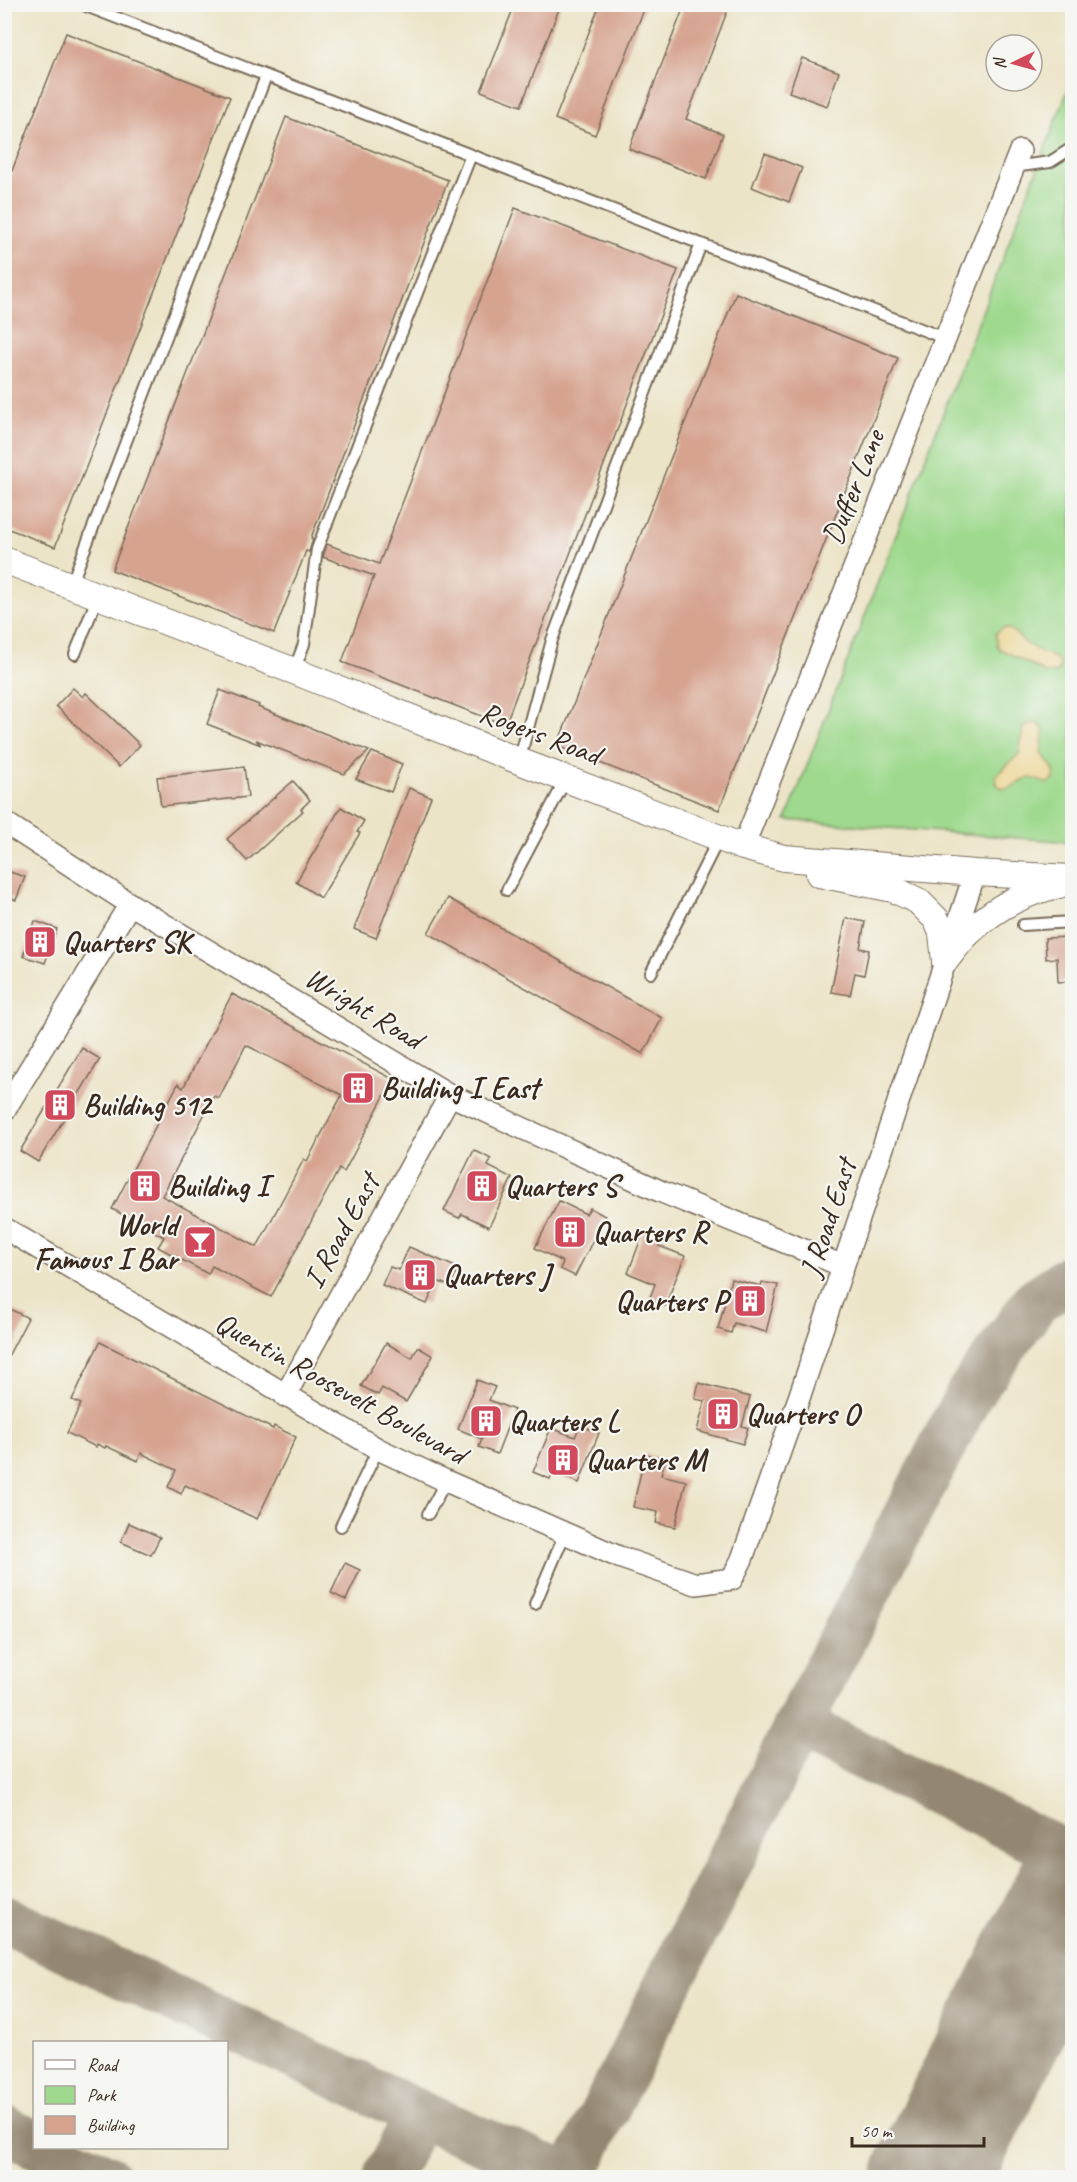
<svg xmlns="http://www.w3.org/2000/svg" width="1077" height="2182" font-family="Caveat,sans-serif">
<style>
.green{fill:#9ed98d;stroke:#6c8256;stroke-width:1.5}
.sand{fill:#eeda9e;stroke:#94825e;stroke-width:1.5}
.lines{fill:none;stroke-linecap:round;stroke-linejoin:round}
.taxiway{stroke:#948772;stroke-width:48}
.runway{stroke:#948772;stroke-width:118}
.building{fill:#d6a38f;fill-rule:evenodd}
.service-casing{stroke:#796b59;stroke-width:14}
.minor-casing{stroke:#796b59;stroke-width:24}
.tertiary-casing{stroke:#796b59;stroke-width:28}
.service{stroke:#fff;stroke-width:10}
.minor{stroke:#fff;stroke-width:21}
.tertiary{stroke:#fff;stroke-width:26}
.labels{text-anchor:middle;stroke-width:4.5;stroke-linejoin:round;paint-order:stroke}
.street-label{font-size:30px;fill:#3b2a1e;stroke:#f6f6f2}
.poi-label{font-size:30px;font-weight:bold;fill:#3b2a1e;stroke:#f6f6f2;text-anchor:start}
</style>
<rect width="100%" height="100%" fill="#f6f6f2"/>
<filter id="ink" filterUnits="userSpaceOnUse"><feTurbulence type="fractalNoise" baseFrequency=".0167" numOctaves="2"/><feDisplacementMap in="SourceGraphic" scale="12" xChannelSelector="R" yChannelSelector="G"/><feConvolveMatrix kernelMatrix="1 2 1 2 8 2 1 2 1" color-interpolation-filters="sRGB"/></filter>
<filter id="wash" filterUnits="userSpaceOnUse"><feTurbulence type="fractalNoise" baseFrequency=".008" numOctaves="4" result="noise"/><feDisplacementMap in="SourceGraphic" scale="24" xChannelSelector="R" yChannelSelector="G"/><feGaussianBlur stdDeviation="1.35" result="paint"/><feColorMatrix in="noise" values="0 0 0 0 0 0 0 0 0 0 0 0 0 0 0 0 0 1.4 0 .05"/><feComposite in="paint" operator="in"/></filter>
<g filter="url(#wash)">
<rect width="100%" height="100%" fill="#ece4c7"/>
<path class="green" d="M1072 79V842L786 820Z"/>
<g class="sand">
<path d="M1003 628C1014 628 1015 635 1023 641 1032 649 1046 653 1057 660L1060 664 1058 672 1046 674 1030 664 1000 649 997 645 996 633Z"/>
<path d="M1033 723 1038 724 1044 730 1041 752 1054 770V780L1047 783C1040 782 1034 777 1028 778 1016 781 1007 796 997 784L996 776 1019 754 1023 728Z"/>
</g>
<g class="lines">
<g class="taxiway">
<path d="M798 1725 1072 1857"/>
<path d="M4 1919 419 2114 570 2178"/>
<path d="M4 2129 34 2144"/>
<path d="M43 2148 107 2178"/>
<path d="M386 2178 419 2114"/>
<path d="M571 2178 798 1725 970 1393 1036 1301 1072 1277"/>
</g>
<path class="runway" d="M931 2178 1072 1894"/>
</g>
<g id="blocks">
<g class="building">
<path d="M515 4H561L521 106 481 91Z"/>
<path d="M600 4H646L595 135 555 119Z"/>
<path d="M685 4H730L686 119 723 134 706 179 629 149Z"/>
<path d="M66 33 230 97 55 547 4 527V191Z"/>
<path d="M802 58 839 72 827 106 789 92Z"/>
<path d="M286 117 448 180 311 538 313 539 309 552 306 551 274 633 112 570Z"/>
<path d="M765 153 802 168 789 202 752 187Z"/>
<path d="M515 208 678 270 505 725 342 662 374 576 323 557 327 544 379 564Z"/>
<path d="M736 293 898 358 719 810 557 746Z"/>
<path d="M73 688 83 697 86 693 140 745 119 767 56 706Z"/>
<path d="M220 690 259 705 258 707 369 751 344 774 256 740 261 745 207 724Z"/>
<path d="M372 752 402 764 391 792 356 779Z"/>
<path d="M244 767 248 797 161 806 157 777Z"/>
<path d="M293 781 310 800 301 809 303 811 247 861 227 839Z"/>
<path d="M409 788 431 797 376 938 354 929Z"/>
<path d="M341 807 364 821 357 832 360 833 321 898 296 882Z"/>
<path d="M4 870 25 877 16 900 4 896Z"/>
<path d="M448 898 662 1018 643 1054 428 933Z"/>
<path d="M846 918 865 922 860 948 869 950 864 975 855 973 850 995 831 992Z"/>
<path d="M35 921 57 929 45 963 23 956Z"/>
<path d="M1071 937 1072 981 1058 982 1057 958 1046 959 1045 938Z"/>
<path d="M232 994 393 1079 344 1172 339 1169 271 1297 212 1266 208 1274 158 1247 164 1237 112 1209 178 1084 183 1088ZM246 1045 342 1095 307 1161 304 1159 257 1247 162 1196 214 1096 219 1098Z"/>
<path d="M82 1048 100 1059 38 1162 20 1151Z"/>
<path d="M474 1150 491 1159 488 1166 512 1178 489 1227 462 1214 459 1218 444 1211Z"/>
<path d="M559 1201 586 1214 590 1208 605 1216 575 1276 560 1269 563 1262 535 1248Z"/>
<path d="M644 1231 662 1238 659 1246 685 1256 665 1306 649 1300 655 1284 628 1273Z"/>
<path d="M409 1247 458 1268 450 1286 437 1281 427 1304 382 1285 390 1267 399 1270Z"/>
<path d="M731 1279 761 1286 762 1282 778 1285 766 1332 734 1323 731 1333 718 1329Z"/>
<path d="M4 1306 28 1318 4 1364Z"/>
<path d="M100 1342 273 1429 274 1426 296 1437 257 1519 185 1485 181 1494 168 1487 176 1470 141 1453 138 1461 106 1446 105 1448 97 1444 96 1447 67 1433 81 1404 72 1400Z"/>
<path d="M386 1343 412 1358 418 1347 433 1356 406 1402 382 1388 378 1395 361 1386Z"/>
<path d="M477 1380 495 1387 489 1400 514 1410 497 1454 479 1447 482 1439 458 1429Z"/>
<path d="M699 1383 750 1397 742 1426 748 1428 743 1444 697 1431 705 1401 695 1399Z"/>
<path d="M580 1425 599 1433 579 1483 553 1473 550 1479 533 1472 551 1428 575 1437Z"/>
<path d="M645 1454 665 1459 661 1475 686 1481 675 1527 656 1523 658 1512 633 1507Z"/>
<path d="M129 1523 160 1537 151 1555 121 1542Z"/>
<path d="M345 1563 360 1570 346 1600 331 1593Z"/>
</g>
</g>
</g>
<g filter="url(#ink)">
<use href="#blocks" fill-opacity="0" stroke="#796b59" stroke-width="1.5"/>
<g class="lines">
<g class="service-casing">
<g id="service">
<path d="M81 4 944 338"/>
<path d="M4 12 7 4"/>
<path d="M1013 167 1050 162 1072 148"/>
<path d="M71 585 266 76"/>
<path d="M75 654 98 596"/>
<path d="M294 671 304 644 317 549 471 155"/>
<path d="M519 761 552 640 701 244"/>
<path d="M507 890 566 779"/>
<path d="M1023 925 1072 922"/>
<path d="M651 973 719 838"/>
<path d="M428 1514 446 1481"/>
<path d="M341 1526 378 1449"/>
<path d="M535 1604 565 1533"/>
</g>
</g>
<g class="minor-casing">
<g id="minor">
<path d="M4 822 130 904 450 1095 662 1192 843 1266"/>
<path d="M743 847 1020 151"/>
<path d="M4 1111 130 904"/>
<path d="M4 1228 378 1449 446 1481 619 1557 696 1584 732 1579 742 1559 800 1395 975 873"/>
<path d="M285 1396 450 1095"/>
</g>
</g>
<g class="tertiary-casing">
<g id="tertiary">
<path d="M4 560 294 671 519 761 743 847 784 858 975 873 1072 878"/>
<path d="M819 874 893 889 918 901 936 919 942 933 945 961"/>
<path d="M945 961C954 950 962 938 973 929 996 907 1028 891 1059 885"/>
</g>
</g>
<use href="#service" class="service"/>
<use href="#minor" class="minor"/>
<use href="#tertiary" class="tertiary"/>
</g>
</g>
<defs>
<g id="building-square" transform="scale(1.725)"><rect x="-9" y="-9" width="18" height="18" rx="4" fill="#d1495b" stroke="#f6f6f2"/><path d="M-4-6H4V6H1V3H-1V6H-4ZM-2.5-4.3h1.7v1.8h-1.7ZM.8-4.3h1.7v1.8H.8ZM-2.5-1h1.7V.8h-1.7ZM.8-1h1.7V.8H.8Z" fill="#fff"/></g>
<g id="bar-square" transform="scale(1.725)"><rect x="-9" y="-9" width="18" height="18" rx="4" fill="#d1495b" stroke="#f6f6f2"/><path d="M-6-5H6L.8 .8V4.5H3.5V6h-7V4.5H-.8V.8Z" fill="#fff"/></g>
</defs>
<g fill-rule="evenodd">
<use href="#building-square" x="40" y="942"/>
<use href="#building-square" x="358" y="1088"/>
<use href="#building-square" x="60" y="1105"/>
<use href="#building-square" x="145" y="1186"/>
<use href="#building-square" x="482" y="1186"/>
<use href="#building-square" x="570" y="1232"/>
<use href="#bar-square" x="200" y="1242"/>
<use href="#building-square" x="420" y="1275"/>
<use href="#building-square" x="750" y="1301"/>
<use href="#building-square" x="723" y="1414"/>
<use href="#building-square" x="486" y="1421"/>
<use href="#building-square" x="563" y="1460"/>
</g>
<g class="labels">
<g class="street-label">
<text transform="translate(853 487) rotate(-68)" y="10">Duffer Lane</text>
<text transform="translate(540 733) rotate(21)" y="10">Rogers Road</text>
<text transform="translate(364 1008) rotate(31)" y="10">Wright Road</text>
<text transform="translate(828 1218) rotate(-72)" y="10">J Road East</text>
<text transform="translate(341 1231) rotate(-61)" y="10">I Road East</text>
<text transform="translate(341 1388) rotate(29)" y="10">Quentin Roosevelt Boulevard</text>
</g>
<g class="poi-label">
<text x="63" y="952">Quarters SK</text>
<text x="381" y="1098">Building I East</text>
<text x="83" y="1115">Building 512</text>
<text x="168" y="1196">Building I</text>
<text x="505" y="1196">Quarters S</text>
<text x="177" y="1235" text-anchor="end">World<tspan x="177" dy="34">Famous I Bar</tspan></text>
<text x="593" y="1242">Quarters R</text>
<text x="443" y="1285">Quarters J</text>
<text x="727" y="1311" text-anchor="end">Quarters P</text>
<text x="746" y="1424">Quarters O</text>
<text x="509" y="1431">Quarters L</text>
<text x="586" y="1470">Quarters M</text>
</g>
</g>
<rect width="1077" height="2182" fill="none" stroke="#f6f6f2" stroke-width="24"/>
<rect x="33" y="2041" width="195" height="108" fill="#f6f6f2" stroke="#aba49d" stroke-width="1.5"/>
<rect x="45" y="2060" width="30" height="9" fill="#ffffff" stroke="#aba49d" stroke-width="1.5"/>
<text x="87" y="2071" font-size="18" fill="#3b2a1e">Road</text>
<rect x="45" y="2086" width="30" height="18" fill="#9ed98d" stroke="#aba49d" stroke-width="1.5"/>
<text x="87" y="2101" font-size="18" fill="#3b2a1e">Park</text>
<rect x="45" y="2116" width="30" height="18" fill="#d6a38f" stroke="#aba49d" stroke-width="1.5"/>
<text x="87" y="2131" font-size="18" fill="#3b2a1e">Building</text>
<g transform="translate(1014 63) rotate(265)"><circle r="28" fill="#f6f6f2" stroke="#aba49d" stroke-width="1.5"/>
<path d="M0-4.5L10 22L0 15L-10 22Z" fill="#d1495b"/>
<text y="-9" font-size="16" font-weight="bold" text-anchor="middle" fill="#3b2a1e">N</text>
</g>
<path d="M852 2137v9h132v-9" fill="none" stroke="#3b2a1e" stroke-width="3"/>
<text x="861" y="2137" font-size="18" fill="#3b2a1e" stroke="#f6f6f2" stroke-width="4.5" paint-order="stroke">50 m</text>
</svg>
